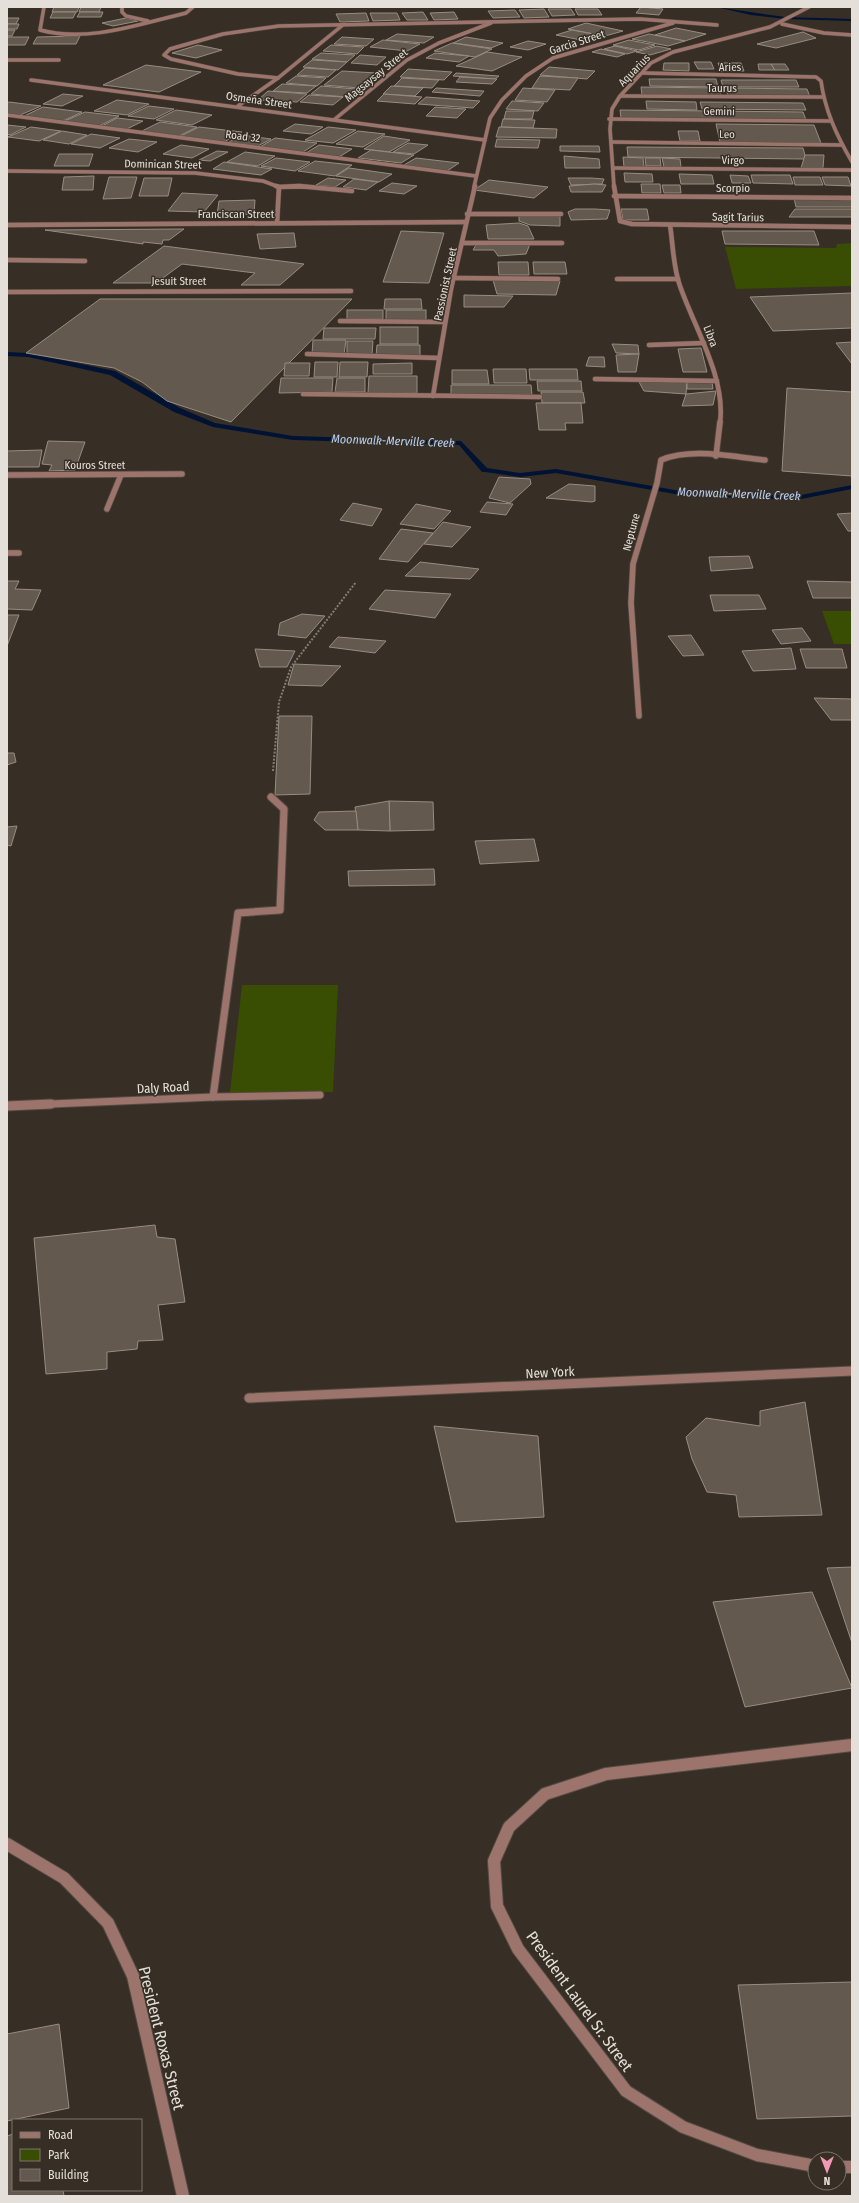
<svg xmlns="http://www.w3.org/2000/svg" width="859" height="2203" font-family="'Fira Sans Condensed',sans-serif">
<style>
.green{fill:#394d03}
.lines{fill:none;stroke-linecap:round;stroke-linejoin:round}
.stream{fill:#001334;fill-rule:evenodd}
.building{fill:#63594f;stroke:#968c82}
.lane-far3-casing{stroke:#534b42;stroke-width:4.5}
.lane-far2-casing{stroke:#534b42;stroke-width:5.5}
.lane-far1-casing{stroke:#534b42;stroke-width:7}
.lane-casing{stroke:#534b42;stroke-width:9}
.street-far5-casing{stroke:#534b42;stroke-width:4.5}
.street-far4-casing{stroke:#534b42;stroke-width:5.5}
.street-far3-casing{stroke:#534b42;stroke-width:7}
.street-far2-casing{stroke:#534b42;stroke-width:9}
.street-far1-casing{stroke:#534b42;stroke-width:11}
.street-casing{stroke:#534b42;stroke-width:14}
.path{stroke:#847d75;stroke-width:2;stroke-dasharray:2 1.5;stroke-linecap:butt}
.lane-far3{stroke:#9d746c;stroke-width:3.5}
.lane-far2{stroke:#9d746c;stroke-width:4.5}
.lane-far1{stroke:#9d746c;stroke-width:5.5}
.lane{stroke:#9d746c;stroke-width:7}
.street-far5{stroke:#9d746c;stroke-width:3.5}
.street-far4{stroke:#9d746c;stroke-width:4.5}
.street-far3{stroke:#9d746c;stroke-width:5.5}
.street-far2{stroke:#9d746c;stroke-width:7}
.street-far1{stroke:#9d746c;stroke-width:9}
.street{stroke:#9d746c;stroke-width:12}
.labels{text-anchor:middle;stroke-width:3;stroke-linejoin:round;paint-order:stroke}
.far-street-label{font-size:11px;fill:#e4dfd9;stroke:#372f25}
.far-water-label{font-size:12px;font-style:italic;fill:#b8d2f8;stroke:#372f25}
.street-label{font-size:13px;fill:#e4dfd9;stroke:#372f25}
.near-street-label{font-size:16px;fill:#e4dfd9;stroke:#372f25}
</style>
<rect width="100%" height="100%" fill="#372f25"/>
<g class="green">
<path d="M852 243V286L736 289 725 247 836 248 837 244Z"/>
<path d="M822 611H852V644H834Z"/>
<path d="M242 985H338L333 1092H230Z"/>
</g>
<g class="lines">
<g class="stream">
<path d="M716 7 785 17 852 19V21L785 19 751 15Z"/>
<path d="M7 352 28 353 115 371 180 408 215 423 293 436 461 441 487 468 520 473 556 469 686 492 796 496 852 485V489L796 500 686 496 556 473 520 477 485 472H482L459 445 293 440 213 427 174 412 110 375 28 357 7 356Z"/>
</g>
</g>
<g class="building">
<path d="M54 7H79L77 12H52Z"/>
<path d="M81 7H101L99 12H79Z"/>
<path d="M641 7 663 9 659 15 636 13Z"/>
<path d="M544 9 549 17 524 18 519 10Z"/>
<path d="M548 9H571L575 15 552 16Z"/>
<path d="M575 9H598L602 15H578Z"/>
<path d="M515 10 520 17 493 18 488 11Z"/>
<path d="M53 12H76L73 18H50Z"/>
<path d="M80 12H103L101 17H77Z"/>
<path d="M423 12 428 20H407L402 13Z"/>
<path d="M454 12 458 19 434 20 430 13Z"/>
<path d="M366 13 369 21 340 22 336 14Z"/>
<path d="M370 13H397L400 20 373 21Z"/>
<path d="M7 18H19L16 24H7Z"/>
<path d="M126 18 138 21 113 26 102 23Z"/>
<path d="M586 23 623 31 605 36 568 29Z"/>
<path d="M7 24H19L17 29H7Z"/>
<path d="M676 28 706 34 685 41 655 35Z"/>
<path d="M7 30H15L12 36H7Z"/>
<path d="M572 30 603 36 586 41 556 35Z"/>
<path d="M803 32 816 38 776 48 757 44Z"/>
<path d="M397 34 434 37 424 43 386 40Z"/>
<path d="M649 34 685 41 668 46 632 39Z"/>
<path d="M80 36 76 44H33L37 37Z"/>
<path d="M7 37H29L25 45H7Z"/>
<path d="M342 37 374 39 366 46 334 44Z"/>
<path d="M466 37 503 43 491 48 453 43Z"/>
<path d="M383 40 420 44 407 51 370 47Z"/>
<path d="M629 40 655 45 639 50 613 45Z"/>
<path d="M528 41 546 44 528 50 510 47Z"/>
<path d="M452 43 492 49 475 57 434 51Z"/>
<path d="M198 45 222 50 196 58 172 53Z"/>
<path d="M331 45 364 47 357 54 323 51Z"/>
<path d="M615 46 637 51 627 54 604 49Z"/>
<path d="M657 46 671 49 650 55 636 52Z"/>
<path d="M601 49 625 54 617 57 592 52Z"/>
<path d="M487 52 522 57 492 71 456 66Z"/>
<path d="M321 53 355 55 347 62 312 59Z"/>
<path d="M435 53 469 56 459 62 426 58Z"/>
<path d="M360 55 386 57 377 65 351 63Z"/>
<path d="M312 60 347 62 338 70 303 67Z"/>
<path d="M694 62H711L714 69H698Z"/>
<path d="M664 63H689V71L663 70Z"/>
<path d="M718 63H741L744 71H721Z"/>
<path d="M758 64H771L775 70H759Z"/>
<path d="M771 64H785L789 70H775Z"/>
<path d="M146 65 201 72 159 92 103 85Z"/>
<path d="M549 67 595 71 587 79 540 75Z"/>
<path d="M305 68 336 70 328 77 297 75Z"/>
<path d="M408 69 452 72 444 80 400 77Z"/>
<path d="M342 71 377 73 359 88 324 85Z"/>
<path d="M456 73 499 76 495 79 453 76Z"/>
<path d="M296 76 326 78 317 86 286 83Z"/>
<path d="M540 76 578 78 570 90 532 88Z"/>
<path d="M460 77 497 79 492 84 456 82Z"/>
<path d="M402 78 439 80 432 88 394 86Z"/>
<path d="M649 79H716L718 87 650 86Z"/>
<path d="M721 80H796L799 87H723Z"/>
<path d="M282 84 316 86 307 93 273 91Z"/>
<path d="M321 86 356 89 347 97 311 94Z"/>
<path d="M391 86 423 88 415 96 383 94Z"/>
<path d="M641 87 719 88 721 96 642 95Z"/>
<path d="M436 88 484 91 480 96 432 92Z"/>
<path d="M523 88 555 90 547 102 515 100Z"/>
<path d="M726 88 807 89 810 97 728 96Z"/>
<path d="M268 91 307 94 297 102 258 100Z"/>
<path d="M63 94 83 96 62 106 43 104Z"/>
<path d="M384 94 422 97 415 104 377 101Z"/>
<path d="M309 95 343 97 333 105 300 102Z"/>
<path d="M426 97 480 101 473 108 418 104Z"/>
<path d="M117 100 149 104 127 115 94 111Z"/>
<path d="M512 101 544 103 538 111 506 109Z"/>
<path d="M646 101 696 102 697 110 647 109Z"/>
<path d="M9 102 41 106 18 116 7 115V103Z"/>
<path d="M700 102 803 103 806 110 702 109Z"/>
<path d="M149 106 174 109 154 119 128 116Z"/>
<path d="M43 107 82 112 63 121 24 116Z"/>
<path d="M435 107 466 109 457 118 426 116Z"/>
<path d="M176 110 212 115 192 125 156 120Z"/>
<path d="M620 110 803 112 806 120 621 118Z"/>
<path d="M506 111H534L532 119H504Z"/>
<path d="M85 112 119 116 99 126 65 121Z"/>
<path d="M117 118 143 121 127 129 102 126Z"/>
<path d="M503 119 535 120 533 128 501 127Z"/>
<path d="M160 122 197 127 179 136 142 131Z"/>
<path d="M295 124 323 127 311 134 283 131Z"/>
<path d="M716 124 814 125 821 143 720 142Z"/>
<path d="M7 125 26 127 10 135 7 134Z"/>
<path d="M31 127 61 131 39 141 8 137Z"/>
<path d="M199 127 242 132 224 142 181 136Z"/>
<path d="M328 127 356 130 333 143 305 140Z"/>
<path d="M499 127 557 129 556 138 496 137Z"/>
<path d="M62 131 87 135 69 144 43 140Z"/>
<path d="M358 131 385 134 363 147 336 144Z"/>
<path d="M678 131H698L700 141H680Z"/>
<path d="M91 134 120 138 100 148 71 144Z"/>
<path d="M242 135 271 139 258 146 229 142Z"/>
<path d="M384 136 410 140 389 152 364 149Z"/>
<path d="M275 138 317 143 303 152 260 147Z"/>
<path d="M129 139 157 142 138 152 109 148Z"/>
<path d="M497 139 540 140 538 148 495 147Z"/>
<path d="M408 143 428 145 414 154 393 152Z"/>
<path d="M181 145 209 149 192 158 163 154Z"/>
<path d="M319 145 352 149 339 157 306 153Z"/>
<path d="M560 146H599L600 152 560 151Z"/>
<path d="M627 147 803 148 806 159 628 157Z"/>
<path d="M371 150 414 155 401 163 358 158Z"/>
<path d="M217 151 228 152 210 161 199 160Z"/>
<path d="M245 152 275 156 258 166 227 162Z"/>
<path d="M59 154H93L89 166H54Z"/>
<path d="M805 155H824L823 168H801Z"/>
<path d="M564 156 599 159 600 168H565Z"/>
<path d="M623 157 643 158 644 167H624Z"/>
<path d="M276 158 310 162 295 171 261 166Z"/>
<path d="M416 158 459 163 447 171 404 165Z"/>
<path d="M645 158H660L661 166H646Z"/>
<path d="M662 158 680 159 681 167H664Z"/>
<path d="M315 161 352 165 335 176 298 171Z"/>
<path d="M224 162 272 169 261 175 213 169Z"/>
<path d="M349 168 392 174 379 182 336 176Z"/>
<path d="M624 173 652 174 653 182H625Z"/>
<path d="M679 174 712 175 714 184H681Z"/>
<path d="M730 175 748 176 751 183H732Z"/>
<path d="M751 175H790L793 184 753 183Z"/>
<path d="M94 176 93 190H62L64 177Z"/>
<path d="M109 177H137L131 198 103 199Z"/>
<path d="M793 177H820L823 185H795Z"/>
<path d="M822 177H848L851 186 825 185Z"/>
<path d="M144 178H172L168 196H139Z"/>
<path d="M328 178 346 180 335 187 316 185Z"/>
<path d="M568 178H591L604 179 602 184 571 185Z"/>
<path d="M354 179 378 182 366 190 343 187Z"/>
<path d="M489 180 548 187 534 198 474 190Z"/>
<path d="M392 183 417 186 404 194 379 191Z"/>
<path d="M594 184 606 185 602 192H571L569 186Z"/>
<path d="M641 184H660L661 193H642Z"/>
<path d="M662 185H680L681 193H664Z"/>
<path d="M182 193 218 195 204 212 168 211Z"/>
<path d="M794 198 852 200V207H796Z"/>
<path d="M255 200 254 214 217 215 219 201Z"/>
<path d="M575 209H595L610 210 607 219 571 220 568 212Z"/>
<path d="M621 209H647L649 220H623Z"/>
<path d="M795 209H852V217H789Z"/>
<path d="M519 216H560V226L530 225 519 221Z"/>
<path d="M519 223 528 226 534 239H488L486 225Z"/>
<path d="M184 229 169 240H163L162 244 143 242V244L45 230Z"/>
<path d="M401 231 444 233 429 283 383 282Z"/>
<path d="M722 231H814L819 245 725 244Z"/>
<path d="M294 233 296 247 260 249 257 234Z"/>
<path d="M530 244 526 254 498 256 494 250H473L476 245Z"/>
<path d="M164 246 304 264 280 285H241L255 273 182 264 156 283H113Z"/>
<path d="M498 262H528L529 275H499Z"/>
<path d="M533 262H565L567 274H534Z"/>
<path d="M493 280 560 281 556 295 497 294Z"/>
<path d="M852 293V328L773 331 750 297Z"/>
<path d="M464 295 513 296 504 307H464Z"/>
<path d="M100 299H352L231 422 167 401 142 382 114 368 26 353Z"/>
<path d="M385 299H421L422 309H384Z"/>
<rect x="347" y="310" width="36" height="9"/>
<rect x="386" y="310" width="40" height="10"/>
<rect x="380" y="327" width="38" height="17"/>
<path d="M324 328H376L375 339H323Z"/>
<path d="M313 340H346L344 354H312Z"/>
<path d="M347 341H373L372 355H347Z"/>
<path d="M852 342V364L836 343Z"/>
<path d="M612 344 638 345 639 354 616 353Z"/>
<path d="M377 345H420V356H376Z"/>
<path d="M701 348 707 372H683L678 349Z"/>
<path d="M639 354 636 372H618L616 355Z"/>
<path d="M589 357H604L605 367 586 366Z"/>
<path d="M315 362H338L337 377H314Z"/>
<path d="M340 362H368L367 377H339Z"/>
<path d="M285 363H310L309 376H284Z"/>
<path d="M412 363V374H373V364Z"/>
<path d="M493 369H526L527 383H494Z"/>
<path d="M529 369H577L578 380H530Z"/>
<path d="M452 370H487L489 384H452Z"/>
<path d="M369 376H417V393H368Z"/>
<path d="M281 378H333L332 392 279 393Z"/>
<path d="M337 378H365V392H335Z"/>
<path d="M687 380 686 394 644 391 639 382Z"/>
<path d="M687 380 712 382 713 389H687Z"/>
<path d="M537 381H581L582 391H538Z"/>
<path d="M451 385H531L532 395H451Z"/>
<path d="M787 388 852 392V476L782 471Z"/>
<path d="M716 391 713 405 682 406 686 394Z"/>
<path d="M541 392H583L585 403H542Z"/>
<path d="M536 403H581L583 423H565L566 430H539Z"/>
<path d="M48 441 85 442 75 470 49 471 52 465 42 464Z"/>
<path d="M42 450 39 467H7V451Z"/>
<path d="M499 477 530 479 531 484 510 503 489 498Z"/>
<path d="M569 484 595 486V501L592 502 546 498Z"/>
<path d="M487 502 513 504 506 515 480 512Z"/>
<path d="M353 503 382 509 372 526 340 520Z"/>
<path d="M416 504 451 511 434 529 400 524Z"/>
<path d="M852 513V531H848L837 514Z"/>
<path d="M443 522 471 527 452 547 424 544Z"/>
<path d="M401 529 433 533 408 562 379 559Z"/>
<path d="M749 556 753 568 711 571 709 557Z"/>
<path d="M420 562 479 569 470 579 405 576Z"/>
<path d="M7 581H19L15 589 41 590 32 610 7 609Z"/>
<path d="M807 581 852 582V598H813Z"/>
<path d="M385 590 451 594 435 618 369 609Z"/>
<path d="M710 595H759L766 609 714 611Z"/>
<path d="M302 614 325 616 306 638 278 635 280 623Z"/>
<path d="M7 615H19L7 646Z"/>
<path d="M802 628 811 641 781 644 772 630Z"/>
<path d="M691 635 704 655 683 656 668 636Z"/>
<path d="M338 637 386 641 375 653 329 647Z"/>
<path d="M791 648 796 669 753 671 742 651Z"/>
<path d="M255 649 295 651 287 667H260Z"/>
<path d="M800 649H842L847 668H806Z"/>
<path d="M294 664 341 666 322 686 288 685Z"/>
<path d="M814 698 852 699V720H831Z"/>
<path d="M279 716H312L310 794 275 795Z"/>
<path d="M7 753H14L16 762 7 765Z"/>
<path d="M389 801 433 802 434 830 390 831Z"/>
<path d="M389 801 390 831 358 830 355 807Z"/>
<path d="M356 811 358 830H325L314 820 319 812Z"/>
<path d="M17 826 11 846 7 845V827Z"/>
<path d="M534 839 539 861 480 864 475 841Z"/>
<path d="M434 869 435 885 349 886 348 871Z"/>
<path d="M155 1225 157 1237 175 1239 185 1302 158 1305 163 1340 138 1341 137 1349 107 1352V1369L46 1374 34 1238Z"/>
<path d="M805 1402 822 1515 739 1517 736 1495 707 1492 692 1459 686 1437 706 1418 760 1426V1411Z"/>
<path d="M434 1426 538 1436 544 1517 456 1522Z"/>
<path d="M852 1567V1643L827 1568Z"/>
<path d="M812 1592 852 1688 745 1707 713 1602Z"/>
<path d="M852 1982V2116L757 2119 738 1985Z"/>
<path d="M59 2024 69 2108 7 2121V2034Z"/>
<path d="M13 2134V2190H63L64 2196H7V2136Z"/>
</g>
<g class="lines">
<g class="lane-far3-casing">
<path id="lane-far3" d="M281 187H308"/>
</g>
<g class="lane-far2-casing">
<g id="lane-far2">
<path d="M279 187 299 186 352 191"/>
<path d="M454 278 558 279"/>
<path d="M617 279H678"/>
<path d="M649 345 704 343"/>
<path d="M595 379 717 381"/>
</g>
</g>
<g class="lane-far1-casing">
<g id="lane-far1">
<path d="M107 509 121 475"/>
<path d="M7 553H19"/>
</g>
</g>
<g class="lane-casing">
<path id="lane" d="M213 1097 238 913 280 910 284 809 271 797"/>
</g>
<g class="street-far5-casing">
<g id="street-far5">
<path d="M44 7 40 30C88 43 139 24 186 13L193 7"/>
<path d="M122 7V12L126 16 148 21"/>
<path d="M782 24 824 33 852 35"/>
<path d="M7 60H59"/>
<path d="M643 73 816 77 821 81C825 111 837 136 852 162"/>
<path d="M278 78 238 74 171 59 164 55 170 49 223 34 279 26 640 19 717 25"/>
<path d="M31 80 485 140"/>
<path d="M621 96 823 97"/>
<path d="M238 106 278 78 344 24"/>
<path d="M7 115 476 176"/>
<path d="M335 119 407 60 439 43 491 23"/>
<path d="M609 119 830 121"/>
<path d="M612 142 842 145"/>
<path d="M613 168 852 170"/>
<path d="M7 171 195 173 263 181 279 187"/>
<path d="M474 187 490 118 502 100 526 76 553 58 673 23"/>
<path d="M614 187 610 129 612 109 620 96 651 63 673 52 770 27 809 7"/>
</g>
</g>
<g class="street-far4-casing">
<g id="street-far4">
<path d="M276 186 279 187 277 223"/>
<path d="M614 186 620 221 632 224 852 227"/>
<path d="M614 196 852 198"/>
<path d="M467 214H561"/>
<path d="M7 225 466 222"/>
<path d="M670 225C673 244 673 267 680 286 695 329 726 378 720 423"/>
<path d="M463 243H562"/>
<path d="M7 260 85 261"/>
<path d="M7 292 351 291"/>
<path d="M340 321 445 322"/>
<path d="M307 354 439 358"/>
<path d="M303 394 540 397"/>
<path d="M433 396 451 289 475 186"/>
</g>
</g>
<g class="street-far3-casing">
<g id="street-far3">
<path d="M716 456 720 422"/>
<path d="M7 475 182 474"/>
<path d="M639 716 631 603 633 564 657 483 661 460C692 447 733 457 765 460"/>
</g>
</g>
<g class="street-far2-casing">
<path id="street-far2" d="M28 1105 213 1097 320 1095"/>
</g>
<g class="street-far1-casing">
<g id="street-far1">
<path d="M7 1106 51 1104"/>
<path d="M249 1398 852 1371"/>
</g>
</g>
<g class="street-casing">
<g id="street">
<path d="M7 1844 64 1878 108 1923 133 1976 183 2196"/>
<path d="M815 2166 757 2155 683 2127 626 2091 518 1949 497 1906 494 1861 509 1827 545 1794 606 1774 852 1745"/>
<path d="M839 2167H852"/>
</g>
</g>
<path class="path" d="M273 771 279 702 291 667 356 582"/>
<use href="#lane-far3" class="lane-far3"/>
<use href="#lane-far2" class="lane-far2"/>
<use href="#lane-far1" class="lane-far1"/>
<use href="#lane" class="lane"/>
<use href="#street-far5" class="street-far5"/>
<use href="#street-far4" class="street-far4"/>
<use href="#street-far3" class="street-far3"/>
<use href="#street-far2" class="street-far2"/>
<use href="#street-far1" class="street-far1"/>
<use href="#street" class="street"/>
</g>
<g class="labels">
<g class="far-street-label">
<text transform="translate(577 42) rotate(-18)" y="4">Garcia Street</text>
<text x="730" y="71">Aries</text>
<text transform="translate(634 70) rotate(-46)" y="4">Aquarius</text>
<text transform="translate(376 75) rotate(-39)" y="4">Magsaysay Street</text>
<text x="722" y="92">Taurus</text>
<text transform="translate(259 100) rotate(8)" y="4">Osmeña Street</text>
<text transform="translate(719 111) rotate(1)" y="4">Gemini</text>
<text transform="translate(727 134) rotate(1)" y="4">Leo</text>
<text transform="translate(243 136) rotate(7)" y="4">Road 32</text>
<text transform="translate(733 160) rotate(1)" y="4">Virgo</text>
<text transform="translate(163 164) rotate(1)" y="4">Dominican Street</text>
<text x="733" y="192">Scorpio</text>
<text x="236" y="218">Franciscan Street</text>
<text transform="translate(738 217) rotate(1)" y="4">Sagit Tarius</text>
<text x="179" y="285">Jesuit Street</text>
<text transform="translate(445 284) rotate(-78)" y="4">Passionist Street</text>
<text transform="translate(711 336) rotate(69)" y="4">Libra</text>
<text x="95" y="469">Kouros Street</text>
<text transform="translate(631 532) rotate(-75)" y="4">Neptune</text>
</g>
<g class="far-water-label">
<text transform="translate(393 441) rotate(2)" y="4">Moonwalk-Merville Creek</text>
<text transform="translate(739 494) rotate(2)" y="4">Moonwalk-Merville Creek</text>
</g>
<g class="street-label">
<text transform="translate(163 1087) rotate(-3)" y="5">Daly Road</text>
<text transform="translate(550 1372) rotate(-3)" y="5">New York</text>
</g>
<g class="near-street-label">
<text transform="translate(580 2001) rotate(54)" y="6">President Laurel Sr. Street</text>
<text transform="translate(162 2038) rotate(76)" y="6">President Roxas Street</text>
</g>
</g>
<rect width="859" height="2203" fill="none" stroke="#e4dfd9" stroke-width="16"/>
<rect x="12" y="2119" width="130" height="72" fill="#372f25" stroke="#7c756d"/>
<rect x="20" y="2132" width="20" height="6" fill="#9d746c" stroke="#7c756d"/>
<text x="48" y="2139" font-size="12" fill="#e4dfd9">Road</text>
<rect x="20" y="2149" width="20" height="12" fill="#394d03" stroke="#7c756d"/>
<text x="48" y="2159" font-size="12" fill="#e4dfd9">Park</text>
<rect x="20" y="2169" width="20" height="12" fill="#63594f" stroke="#7c756d"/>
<text x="48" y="2179" font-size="12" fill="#e4dfd9">Building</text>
<g transform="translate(827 2171) rotate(180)"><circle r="19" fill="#372f25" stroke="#7c756d"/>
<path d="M0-3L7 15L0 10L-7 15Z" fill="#f09ab6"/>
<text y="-6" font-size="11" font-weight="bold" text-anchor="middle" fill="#e4dfd9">N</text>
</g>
</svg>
